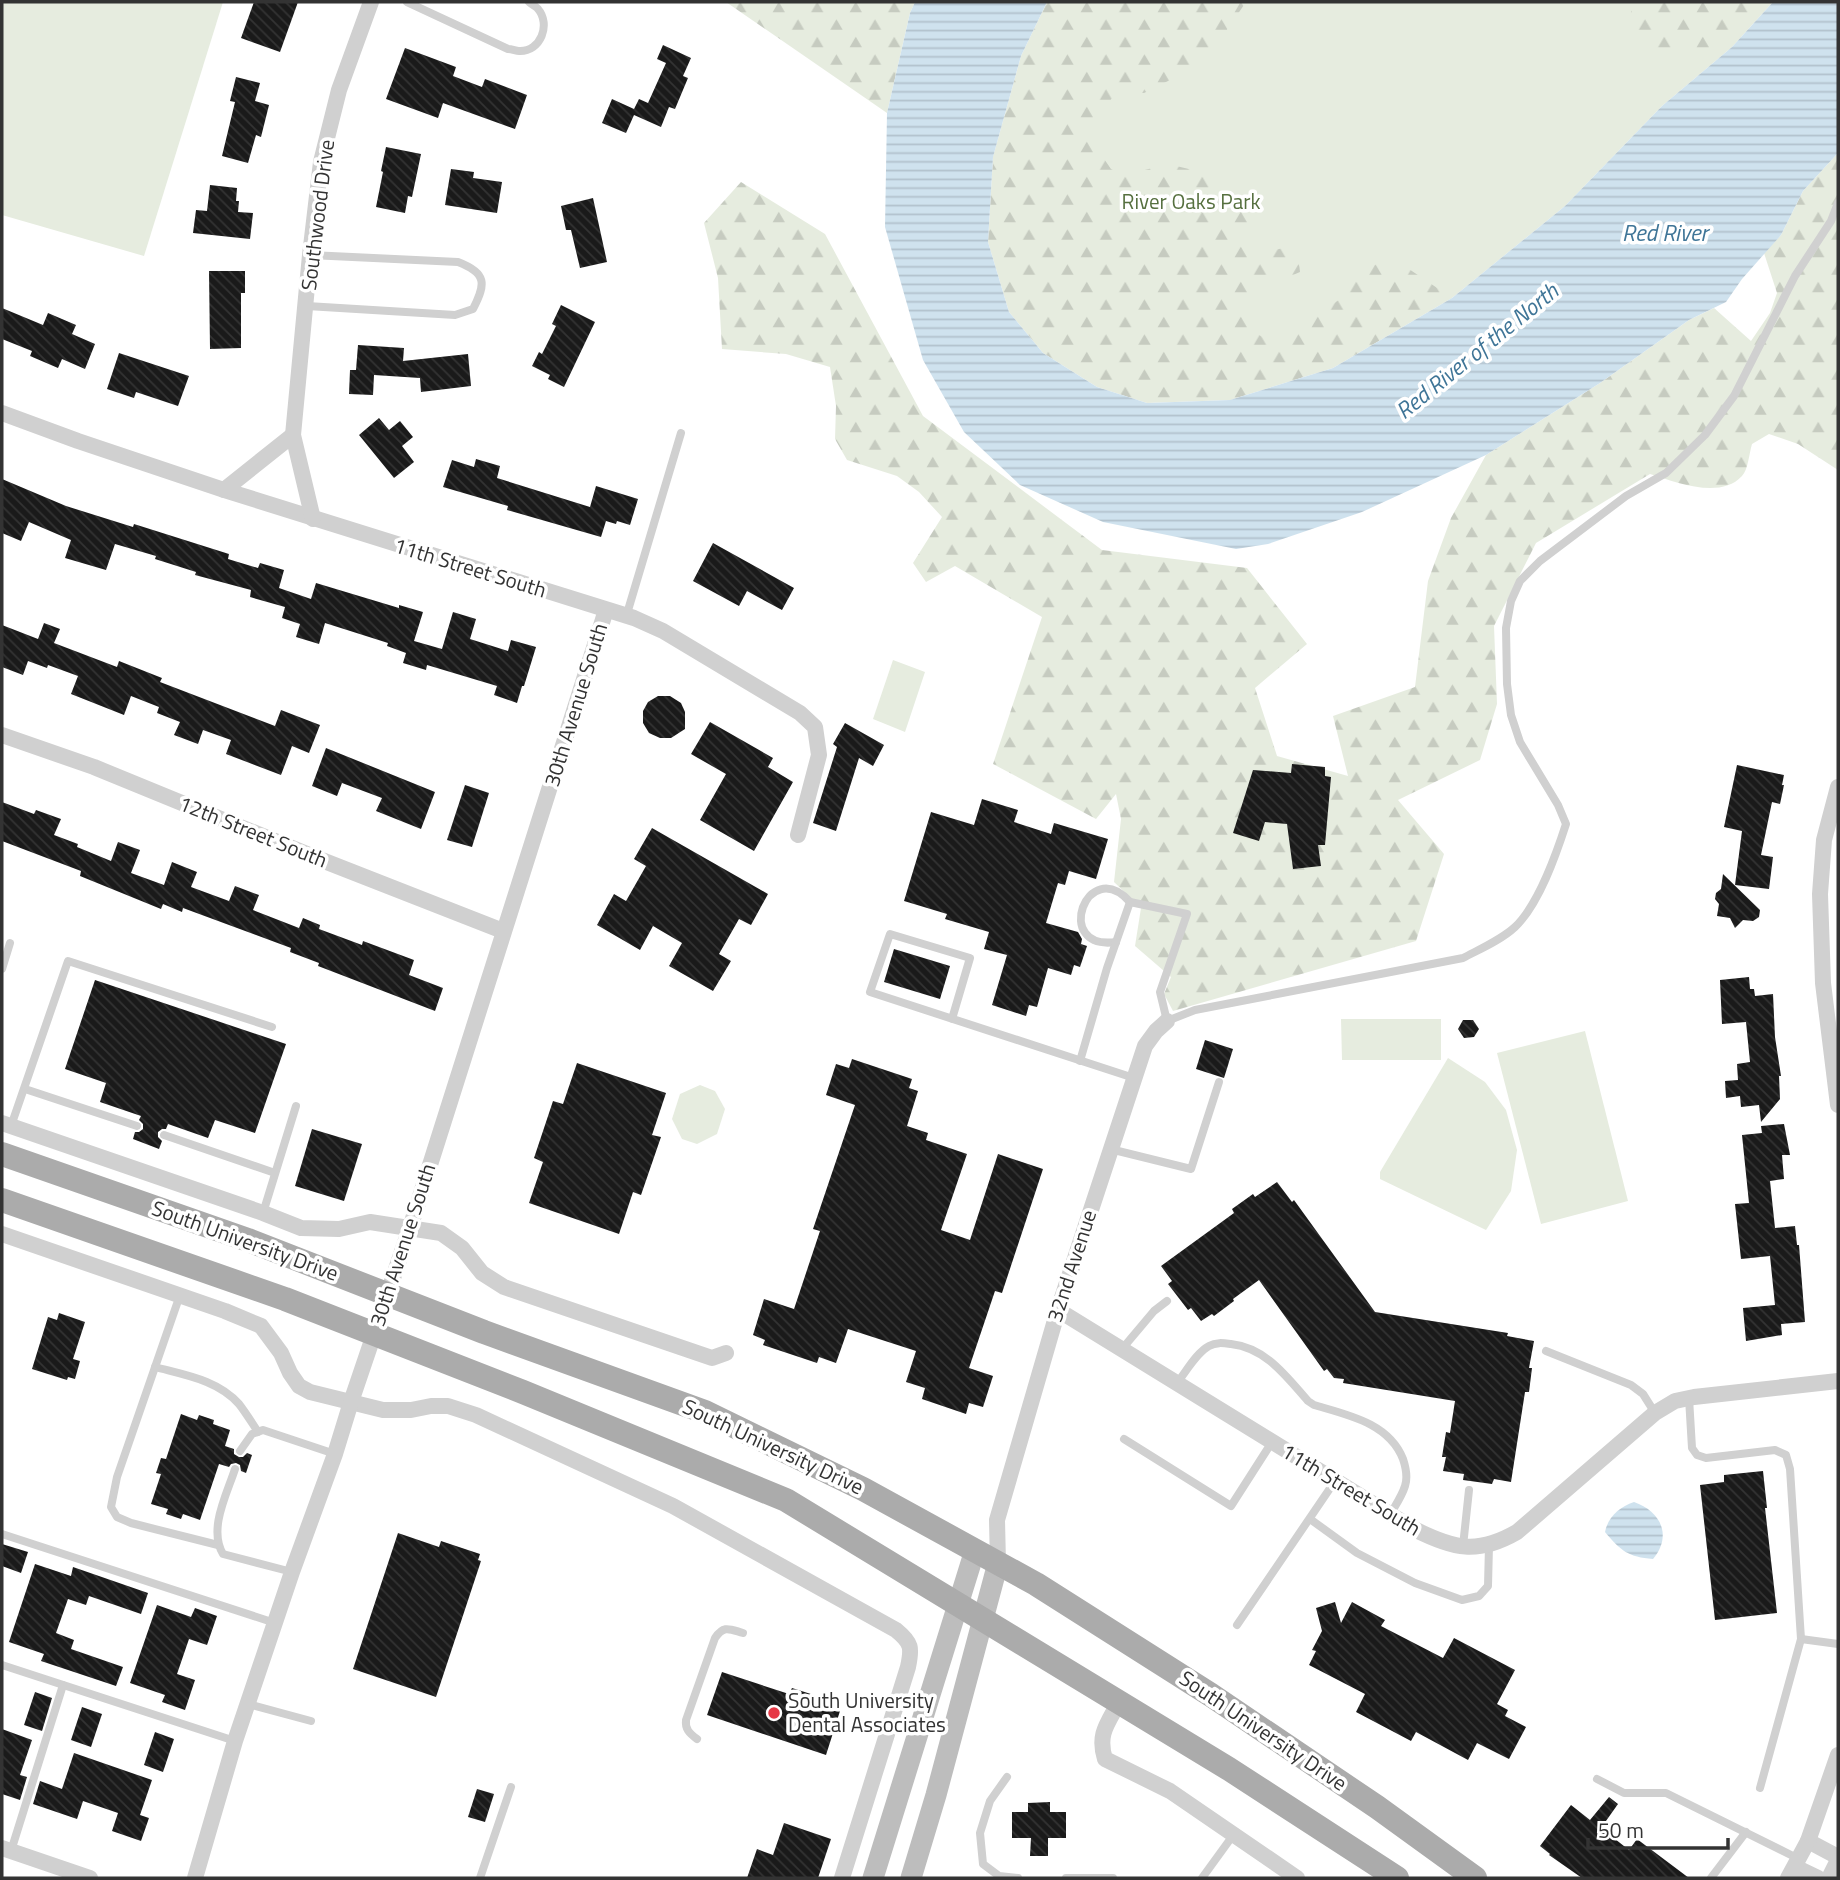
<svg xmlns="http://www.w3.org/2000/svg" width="1840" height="1880" font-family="'Titillium Web',sans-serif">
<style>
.green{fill:#e6ecdf}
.forest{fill:url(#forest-firs)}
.water{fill:url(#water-rules)}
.building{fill:url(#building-back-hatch)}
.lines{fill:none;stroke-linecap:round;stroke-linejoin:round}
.service{stroke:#d0d0d0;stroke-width:8}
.minor{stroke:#d0d0d0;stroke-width:16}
.secondary{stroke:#bdbdbd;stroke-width:21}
.primary{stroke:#ababab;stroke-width:24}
.poi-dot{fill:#e63946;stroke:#fff;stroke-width:2.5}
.labels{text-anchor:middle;stroke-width:7;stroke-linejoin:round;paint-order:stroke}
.park-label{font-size:21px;fill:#56703f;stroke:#fff}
.street-label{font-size:21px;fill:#333;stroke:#fff}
.poi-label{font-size:21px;fill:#333;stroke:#fff;text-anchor:start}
.water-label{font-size:23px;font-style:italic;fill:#3f7597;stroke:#fff}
</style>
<defs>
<pattern id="forest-firs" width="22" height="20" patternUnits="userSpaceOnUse" patternTransform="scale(1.75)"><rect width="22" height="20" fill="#e6ecdf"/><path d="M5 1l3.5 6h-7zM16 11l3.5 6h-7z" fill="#c6cbc0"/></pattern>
<pattern id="water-rules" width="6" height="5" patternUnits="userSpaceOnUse" patternTransform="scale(1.75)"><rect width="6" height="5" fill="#cfe2ee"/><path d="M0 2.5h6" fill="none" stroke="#b2c2cd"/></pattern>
<pattern id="building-back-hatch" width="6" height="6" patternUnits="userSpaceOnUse" patternTransform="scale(1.75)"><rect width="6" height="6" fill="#1a1a1a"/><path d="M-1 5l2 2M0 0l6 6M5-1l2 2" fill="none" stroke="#333"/></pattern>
</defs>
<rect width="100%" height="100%" fill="#fff"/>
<g class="green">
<path d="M2 2H223L144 256 2 215Z"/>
<path d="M1047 2H1695L1732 47 1662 106 1565 206 1452 298 1230 400 993 157Z"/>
<path d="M893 660 925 672 905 732 873 719Z"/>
<path d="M1341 1019H1441V1060H1342Z"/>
<path d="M1585 1031 1628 1201 1541 1224 1497 1053Z"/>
<path d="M1448 1058 1485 1082 1506 1110 1517 1150 1511 1191 1486 1230 1380 1179V1172Z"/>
<path d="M700 1085 715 1091 725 1109 717 1134 697 1144 682 1139 672 1119 680 1094Z"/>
</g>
<g class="forest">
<path d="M726 2H915L910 13 887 113Z"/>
<path d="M1047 2H1246L1209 56 1172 79 1144 93H1116L1102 111 1091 140 1111 169 1137 172 1168 164 1197 171 1218 181 1243 198 1254 219 1250 243 1265 252 1297 245 1300 272 1267 286 1249 302 1250 329 1267 340 1300 327 1343 297 1368 265 1400 263 1452 298 1333 368 1230 400 1147 403 1097 387 1043 353 1009 312 988 242 993 157 1021 56Z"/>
<path d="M1632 2H1773L1732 47 1674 54 1648 46 1630 23Z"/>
<path d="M1838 153V470L1798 444 1769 434 1752 444C1749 454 1748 470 1742 476 1720 500 1676 482 1650 474L1536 543 1494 626 1497 704 1480 760 1398 800 1444 854 1416 941 1173 1011 1164 994 1171 977 1135 946 1141 908 1114 882 1121 819 1116 794 1096 819 993 764 1042 617 955 566 926 582 913 563 942 517 919 492 897 476 847 460 835 439 836 406 830 367 786 354 722 349 718 278 704 223 741 182 825 234 923 416 1102 550 1247 568 1307 644 1255 688 1277 756 1348 776 1333 716 1415 687 1428 581 1451 518 1486 455 1600 383 1689 320 1714 308 1751 341 1770 313 1777 293 1764 253 1781 235 1803 191Z"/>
</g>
<g class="water">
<path d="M915 2H1047L1021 56 993 157 988 242 1009 312 1043 353 1097 387 1147 403 1230 400 1333 368 1452 298 1565 206 1662 106 1732 47 1773 2H1838V153L1803 191 1781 235 1742 279 1726 302 1689 320 1600 383 1486 455 1362 512 1268 544 1236 549 1103 522 1020 485 964 432 923 360 885 227 887 113 910 13Z"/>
<path d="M1634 1502C1660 1511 1673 1535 1653 1559 1628 1557 1621 1551 1605 1532 1608 1517 1619 1507 1634 1502Z"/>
</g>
<g class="building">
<path d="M254 2H298L280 52 241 38Z"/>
<path d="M663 45 691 58 683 76 688 78 675 109 669 107 661 127 634 115 626 133 602 123 612 99 634 109 639 99 648 103 666 63 657 59Z"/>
<path d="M405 48 456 67 453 76 482 87 485 79 527 95 515 129 443 103 438 118 386 99Z"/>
<path d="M236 77 260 83 255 101 269 105 261 137 256 135 248 163 222 156 235 102 230 101Z"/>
<path d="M386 147 421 154 412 197 408 196 405 213 376 207 383 172 381 171Z"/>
<path d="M451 169 474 172 473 178 502 182 497 213 445 205Z"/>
<path d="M210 185 237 188 236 201H239L238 212 253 213 250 239 193 233 196 210 207 211Z"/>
<path d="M593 198 607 262 580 268 571 230H566L561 206Z"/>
<path d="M209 271H245V293H241V348L210 349Z"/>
<path d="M561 305 595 322 564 387 548 379 550 375 532 366 539 352 542 354 556 326 552 324Z"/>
<path d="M2 308 43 325 48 313 76 325 72 334 95 344 85 369 62 359 58 368 30 356 32 351 2 339Z"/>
<path d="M358 345 404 348 403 361 468 354 471 386 421 392 420 378 374 375 373 395 349 394 350 370H356Z"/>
<path d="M119 353 189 376 178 406 136 392 134 398 107 389Z"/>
<path d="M379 418 389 430 400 421 413 437 402 446 414 462 394 478 359 435Z"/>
<path d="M476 459 500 466 497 478 590 507 596 486 638 499 630 525 617 521 616 524 606 521 601 537 507 510 508 506 443 487 452 460 474 467Z"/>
<path d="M2 479 66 506 133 527 134 524 229 554 228 559 258 568 260 563 284 570 279 588 311 599 316 583 399 608V605L423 612 414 641 442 649 453 612 476 619 470 639 508 651 511 640 536 647 524 686H522L517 703 494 695 497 686 427 665 426 670 403 663 406 653 387 646 388 643 325 623 319 644 296 637 300 624 282 618 285 607 250 597 251 590 195 575 196 572 155 559 156 556 115 544 106 570 65 558 71 540 29 522 21 541 2 533Z"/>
<path d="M713 543 794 588 782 610 747 591 739 606 693 581Z"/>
<path d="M44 623 60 629 54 643 117 667 119 661 162 678 160 682 275 726 281 710 320 725 309 753 292 746 281 775 226 754 231 740 203 730 198 744 174 735 180 722 157 713 159 707 131 696 124 715 71 694 78 676 48 665 47 668 28 661 23 675 2 667V625L38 639Z"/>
<path d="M658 696H670L681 703 685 712V729L671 738H660L649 733 643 723V711L648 702Z"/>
<path d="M710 722 773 758 768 767 793 782 754 851 700 820 726 774 691 754Z"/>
<path d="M845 723 884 745 873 766 859 758 836 831 813 823 837 747 833 744Z"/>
<path d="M326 748 435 792 421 829 376 811 382 798 342 783 337 796 312 786Z"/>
<path d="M1292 764 1325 767V776L1331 777 1325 845H1318L1321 866 1293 869 1287 824 1265 822 1259 841 1233 833 1253 770 1291 773Z"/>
<path d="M1737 765 1784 775 1782 785H1784L1780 804 1772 802 1761 855 1773 857 1769 889 1735 885 1742 831 1724 827Z"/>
<path d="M465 785 489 793 472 847 447 840Z"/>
<path d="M982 799 1018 810 1014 822 1051 834 1054 823 1108 839 1096 879 1069 871 1065 885 1058 883 1046 923 1078 932 1082 939 1081 944 1087 946 1080 967 1074 965 1071 975 1048 968 1037 1007 1029 1005 1026 1016 992 1005 1007 955 984 949 989 932 945 919 947 914 904 901 931 812 974 825Z"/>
<path d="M2 802 34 814 36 810 61 819 54 835 78 844 77 847 111 861 118 842 140 850 131 873 164 885 172 862 197 872 191 887 229 901 235 886 259 895 253 910 299 928 303 918 320 925 319 929 362 945 363 941 414 960 409 975 443 988 435 1011 318 966 319 963 290 952 291 948 183 908 182 912 163 904 161 909 80 876 81 871 2 841Z"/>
<path d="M652 828 768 894 751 925 739 919 719 954 731 961 713 991 669 966 682 943 653 926 640 950 597 925 614 894 626 901 646 866 634 859Z"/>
<path d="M1723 874 1760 910 1759 917 1753 921 1743 920 1735 928 1730 918 1717 916 1719 904 1715 899 1716 893 1721 889Z"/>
<path d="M894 949 950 966 940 999 884 982Z"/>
<path d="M1749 977 1750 989H1754L1755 996 1773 994 1775 1037 1781 1076H1779L1780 1099 1761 1122 1759 1105 1741 1107 1740 1096 1726 1098 1725 1081 1738 1080 1737 1064 1750 1062 1746 1022 1722 1024 1720 980Z"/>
<path d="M95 980 286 1044 255 1133 215 1120 208 1138 168 1124 166 1129H162L158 1132V1137L162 1141 159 1149 133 1139 135 1132H139L143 1129V1124L139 1120 141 1116 100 1102 106 1083 65 1069Z"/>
<path d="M1463 1020H1473L1479 1029 1474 1037 1464 1038 1458 1029Z"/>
<path d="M1205 1040 1233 1049 1224 1078 1196 1069Z"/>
<path d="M852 1059 912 1079 909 1088 918 1091 907 1126 928 1133 926 1140 967 1154 941 1230 970 1240 998 1154 1043 1169 1002 1293 995 1291 969 1368 993 1376 983 1407 969 1403 966 1414 922 1399 925 1388 906 1382 916 1351 848 1329 836 1363 819 1357 817 1363 763 1345 765 1340 753 1335 764 1299 794 1309 820 1231 813 1229 855 1105 826 1095 836 1064 849 1068Z"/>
<path d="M577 1063 666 1093 652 1135 661 1137 641 1195 633 1192 619 1234 529 1203 543 1162 534 1158 553 1101 563 1104Z"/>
<path d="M1784 1124 1790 1155H1782L1784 1179 1770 1181 1775 1228 1795 1226 1797 1245H1799L1805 1322 1781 1324 1782 1335 1746 1341 1743 1308 1775 1305 1770 1256 1741 1259 1735 1204 1749 1203 1742 1135 1762 1133 1761 1126Z"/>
<path d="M312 1129 362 1144 344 1201 295 1186Z"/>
<path d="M1277 1182 1292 1202 1294 1200 1375 1312 1508 1333 1507 1336 1534 1341 1529 1368H1532L1529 1392H1525L1511 1482 1494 1479 1492 1484 1463 1480 1464 1474 1443 1471 1446 1457H1442L1446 1432 1450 1433 1455 1401 1343 1383 1344 1379 1334 1378 1327 1369 1324 1371 1259 1280 1233 1299 1234 1301 1214 1316 1212 1314 1201 1321 1191 1308 1188 1310 1168 1284 1172 1281 1161 1266 1234 1213 1232 1209 1253 1194 1255 1197Z"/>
<path d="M59 1313 85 1322 73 1359 80 1361 75 1379 68 1377 67 1380 32 1369 48 1317 57 1320Z"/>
<path d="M181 1414 197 1420 199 1415 214 1420 213 1424 230 1430 225 1446 234 1449V1454L239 1457H243L247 1453 252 1455 246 1473 241 1471 240 1465 236 1463 231 1464 229 1467 219 1464 200 1520 183 1514 181 1519 166 1514 168 1509 151 1504 161 1474 156 1473 161 1458 166 1459Z"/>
<path d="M1763 1471 1767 1508H1765L1777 1613 1715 1620 1700 1485 1724 1482V1475Z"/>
<path d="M398 1533 439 1547 441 1541 480 1554 478 1560 481 1561 436 1697 353 1669Z"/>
<path d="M2 1544 28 1552 21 1573 2 1566Z"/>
<path d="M35 1564 71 1576 73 1567 148 1593 141 1614 89 1596 86 1605 68 1599 56 1633 74 1640 71 1649 123 1667 116 1686 41 1661 44 1654 9 1642Z"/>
<path d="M1335 1602 1341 1623 1352 1602 1385 1620 1381 1626 1443 1658 1454 1638 1515 1670 1497 1704 1508 1710 1505 1716 1526 1727 1509 1759 1477 1743 1468 1760 1416 1732 1411 1741 1356 1712 1365 1694 1309 1665 1316 1651 1312 1650 1322 1631 1316 1608Z"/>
<path d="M157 1605 191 1617 195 1608 217 1616 207 1645 189 1639 177 1674 195 1680 185 1710 162 1702 165 1695 130 1683Z"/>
<path d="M722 1672 789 1694 792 1688 814 1695 812 1702 840 1711 826 1755 707 1715Z"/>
<path d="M35 1692 52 1698 42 1731 24 1725Z"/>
<path d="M82 1707 102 1714 91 1747 71 1740Z"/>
<path d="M2 1729 32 1740 20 1775 27 1777 20 1800 2 1794Z"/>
<path d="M155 1732 174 1739 163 1772 144 1765Z"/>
<path d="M74 1753 152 1780 140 1815 149 1818 141 1841 112 1831 118 1813 83 1801 77 1819 33 1804 40 1781 62 1789Z"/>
<path d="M477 1789 494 1794 485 1822 468 1817Z"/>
<path d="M1609 1797 1618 1804 1601 1828 1629 1850 1637 1839 1689 1878H1582L1549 1855 1550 1854 1540 1846 1571 1805 1590 1820Z"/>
<path d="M1050 1802V1812H1066V1838H1048V1856H1030L1031 1838H1012V1812H1028V1803Z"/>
<path d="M784 1823 831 1839 818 1878H747L757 1849 773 1855Z"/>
</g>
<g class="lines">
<g class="service">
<path d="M407 2 508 49C512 49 516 51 519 51 541 52 551 24 538 9 537 7 530 3 529 2"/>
<path d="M307 306 455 315 473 309C486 284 487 273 458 262L310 255"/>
<path d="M626 617 681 433"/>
<path d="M1116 942C1052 951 1087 854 1130 902"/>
<path d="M2 969 10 943"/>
<path d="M952 1019 970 958 890 934 870 992 1134 1078"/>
<path d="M1080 1061 1107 968 1130 902 1187 914 1160 992 1167 1021 1195 1010 1463 958C1480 949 1501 940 1515 927 1539 904 1556 855 1566 824L1558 805 1520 742 1511 715 1507 684 1506 628 1511 601 1520 581 1540 561 1626 496 1666 473 1705 435 1734 396 1795 276 1831 221 1838 203"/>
<path d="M25 1089 137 1126"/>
<path d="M11 1126 68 961 272 1027"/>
<path d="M164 1135 275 1173"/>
<path d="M1110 1149 1191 1169 1219 1082"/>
<path d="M263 1213 296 1106"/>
<path d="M180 1295 117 1477 111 1507 117 1517 131 1523 218 1545"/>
<path d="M1122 1349 1154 1311 1167 1301"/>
<path d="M1546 1351 1631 1385 1643 1394 1655 1413"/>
<path d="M155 1367C185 1375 218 1380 239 1404 246 1413 252 1423 258 1432"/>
<path d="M1177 1383C1186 1372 1196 1353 1209 1346 1216 1342 1223 1343 1231 1344 1266 1348 1286 1376 1308 1401L1314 1405C1348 1415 1389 1423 1403 1459 1406 1468 1408 1477 1405 1486 1402 1496 1395 1506 1390 1515"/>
<path d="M1689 1398 1692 1448 1697 1455 1706 1458 1775 1450 1786 1455 1790 1469 1801 1639 1760 1788"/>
<path d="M1124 1439 1231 1506 1272 1442"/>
<path d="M240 1451 252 1434 263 1430 335 1454"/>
<path d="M235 1469C227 1494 208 1529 223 1554L292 1572"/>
<path d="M1310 1519 1357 1553 1415 1583 1462 1600 1479 1596 1488 1586 1489 1545"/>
<path d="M2 1534 275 1623"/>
<path d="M1463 1546 1469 1490"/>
<path d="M1237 1625 1335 1481"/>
<path d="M1801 1639 1838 1644"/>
<path d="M2 1665 235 1741"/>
<path d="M248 1704 311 1721"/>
<path d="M697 1739C689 1733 685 1729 686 1720L715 1638C724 1625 729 1629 743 1633"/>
<path d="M1007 1777 990 1801 980 1833 983 1864 999 1876 1018 1878"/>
<path d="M1597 1779 1624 1793H1666L1799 1859"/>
<path d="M11 1851 63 1685"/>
<path d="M480 1878 511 1787"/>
<path d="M1066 1878H1113"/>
<path d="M1202 1878 1234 1834"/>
<path d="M1711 1878 1746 1832"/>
</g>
<g class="minor">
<path d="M2 413 78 441 224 490 634 618 663 631 800 713 815 727 819 755 798 835"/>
<path d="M224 490 293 435"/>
<path d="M313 519 293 435 310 255 321 162 339 90 371 2"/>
<path d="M2 735 94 767 314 857 503 931"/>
<path d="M1838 787 1824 840 1820 894 1823 983 1838 1105"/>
<path d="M2 1123 263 1213 301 1228 339 1229 370 1222 441 1233 462 1248 482 1273 504 1287 712 1358 726 1353"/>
<path d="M2 1234 225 1311 261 1326 281 1353 290 1373 299 1386 310 1392 383 1410H411L431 1406H448L476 1415 673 1506 896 1630C912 1643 912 1648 908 1667L842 1878"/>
<path d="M1058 1310 1414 1529C1454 1549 1477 1555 1517 1532L1655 1413 1675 1401 1694 1397 1838 1381"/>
<path d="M998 1563 997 1520 1058 1310 1145 1046 1156 1031 1167 1021"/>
<path d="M1119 1702C1108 1723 1097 1734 1105 1759L1170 1791 1297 1878"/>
<path d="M1808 1841 1838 1857"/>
<path d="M2 1848 90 1878"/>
<path d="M1795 1867 1818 1878"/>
<path d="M195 1878 235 1741 292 1572 335 1454 351 1402 410 1228 606 610"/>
<path d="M1788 1878 1808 1841 1838 1755"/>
<path d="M1829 1878 1838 1860"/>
</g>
<g class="secondary">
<path d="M873 1878 975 1550"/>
<path d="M911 1878 936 1795 998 1563"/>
</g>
<g class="primary">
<path d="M2 1154 248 1240 484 1332 705 1412 863 1489 1036 1584 1211 1695 1377 1807 1475 1878"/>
<path d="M2 1200 285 1299 523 1392 786 1500 1229 1769 1397 1878"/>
</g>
</g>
<circle class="poi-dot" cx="774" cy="1713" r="7"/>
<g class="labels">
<g class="park-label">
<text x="1191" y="209">River Oaks Park</text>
</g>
<g class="street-label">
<text transform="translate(318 215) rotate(-83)" y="7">Southwood Drive</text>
<text transform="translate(470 568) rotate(17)" y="7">11th Street South</text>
<text transform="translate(576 705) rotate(-73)" y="7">30th Avenue South</text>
<text transform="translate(253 832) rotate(22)" y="7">12th Street South</text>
<text transform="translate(245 1241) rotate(20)" y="7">South University Drive</text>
<text transform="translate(403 1245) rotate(-72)" y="7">30th Avenue South</text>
<text transform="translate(1072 1266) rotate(-72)" y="7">32nd Avenue</text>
<text transform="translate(773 1447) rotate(25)" y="7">South University Drive</text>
<text transform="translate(1351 1490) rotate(31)" y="7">11th Street South</text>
<text transform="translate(1263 1731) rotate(34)" y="7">South University Drive</text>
</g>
<g class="poi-label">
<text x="788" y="1708">South University<tspan x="788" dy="24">Dental Associates</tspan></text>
</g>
<g class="water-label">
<text x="1665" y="241">Red River</text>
<text transform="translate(1477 351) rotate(-39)" y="8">Red River of the North</text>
</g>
</g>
<rect width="1840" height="1880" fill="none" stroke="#333333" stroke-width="7"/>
<path d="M1588 1838v10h140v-10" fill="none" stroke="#333333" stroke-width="3.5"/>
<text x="1598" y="1838" font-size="21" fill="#333333" stroke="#ffffff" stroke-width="5" paint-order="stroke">50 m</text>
</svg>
